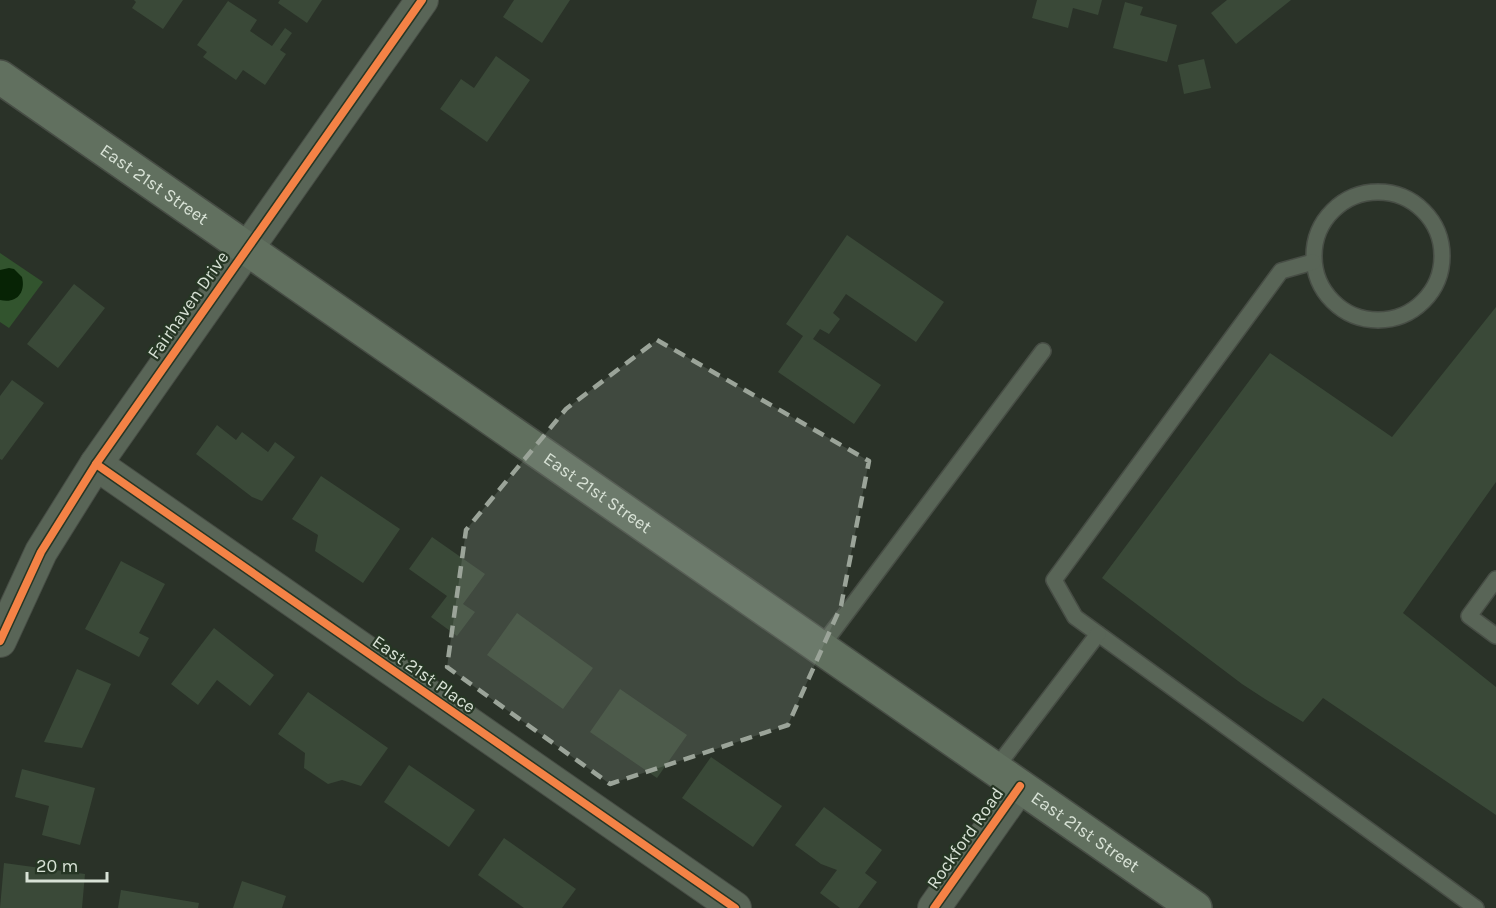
<svg xmlns="http://www.w3.org/2000/svg" width="1496" height="908" font-family="Karla,sans-serif">
<style>
.green{fill:#32542e}
.water{fill:#072305}
.building{fill:#3a4938}
.lines{fill:none;stroke-linecap:round;stroke-linejoin:round}
.lane-casing{stroke:#474d45;stroke-width:18}
.street-casing{stroke:#474d45;stroke-width:34}
.secondary-casing{stroke:#474d45;stroke-width:36}
.lane{stroke:#596557;stroke-width:15}
.street{stroke:#596557;stroke-width:32}
.secondary{stroke:#61705f;stroke-width:33}
.cycleway-casing{stroke:#263624;stroke-width:11}
.cycleway{stroke:#f48246;stroke-width:8}
.marked{fill:#9ba499;fill-opacity:0.2;stroke:#9ba499;stroke-width:4.5;stroke-dasharray:12 8;stroke-linejoin:round}
.labels{text-anchor:middle;stroke-width:4.5;stroke-linejoin:round;paint-order:stroke}
.street-label{font-size:18px;fill:#d8e2d6;stroke:#263624}
</style>
<rect width="100%" height="100%" fill="#2a3228"/>
<path class="green" d="M0 253 43 282 9 328 0 322Z"/>
<path class="water" d="M9 268 14 269 22 277C26 293 16 304 0 300V270Z"/>
<g class="building">
<path d="M134 0H183L163 29 132 8 136 2Z"/>
<path d="M280 0H322L307 23 278 3Z"/>
<path d="M514 0H570L542 43 503 17Z"/>
<path d="M1037 0H1102L1098 15 1073 8 1068 28 1032 18Z"/>
<path d="M1227 0H1291L1236 44 1211 13Z"/>
<path d="M228 1 257 20 250 31 272 46 285 28 292 33 280 50 286 54 265 85 243 70 236 80 203 57 207 52 197 45Z"/>
<path d="M1125 2 1143 7 1140 15 1177 25 1167 62 1113 48Z"/>
<path d="M496 56 530 80 487 142 440 109 461 79 474 88Z"/>
<path d="M1204 59 1211 88 1184 94 1178 65Z"/>
<path d="M847 235 944 302 916 342 846 294 833 313 840 319 829 334 820 329 813 339 881 385 854 424 778 372 803 336 786 324Z"/>
<path d="M74 284 105 308 58 368 27 344Z"/>
<path d="M1496 307V482L1403 613 1496 687V815L1323 698 1303 722 1265 699 1242 684 1102 578 1270 353 1392 437Z"/>
<path d="M12 380 44 403 2 460 0 459V396Z"/>
<path d="M217 425 236 440 242 432 268 452 275 442 295 457 262 501 252 497 196 454Z"/>
<path d="M321 476 400 529 363 583 315 551 318 535 292 519Z"/>
<path d="M432 537 485 574 463 604 475 612 457 636 431 617 447 596 409 569Z"/>
<path d="M121 561 165 584 139 633 149 638 139 657 85 629Z"/>
<path d="M517 613 593 668 563 709 487 655Z"/>
<path d="M214 628 274 675 250 706 217 680 198 705 171 684Z"/>
<path d="M77 669 111 684 82 748 44 742Z"/>
<path d="M620 689 687 735 657 778 590 732Z"/>
<path d="M308 692 388 748 361 786 342 780 328 784 304 768 305 753 278 734Z"/>
<path d="M711 757 782 806 753 847 682 798Z"/>
<path d="M409 765 475 810 449 847 384 802Z"/>
<path d="M22 769 95 788 80 845 42 835 49 806 15 797Z"/>
<path d="M824 807 882 850 865 873 877 882 858 908H840L820 893 837 870 821 864 795 845Z"/>
<path d="M504 838 576 889 562 908H524L478 875Z"/>
<path d="M4 863 85 874 82 908H0Z"/>
<path d="M242 881 286 896 282 908H233Z"/>
<path d="M121 890 199 903 198 908H118Z"/>
</g>
<g class="lines">
<g class="lane-casing">
<g id="lane">
<circle cx="1378" cy="256" r="64"/>
<path d="M1313 262 1281 271 1054 580 1075 617 1476 908"/>
<path d="M1496 579 1469 616 1496 636"/>
<path d="M821 647 1043 351"/>
<path d="M995 769 1098 634"/>
</g>
</g>
<g class="street-casing">
<g id="street">
<path d="M96 464 735 908"/>
<path d="M0 641 41 552 96 464 422 0"/>
<path d="M934 908 1020 786"/>
</g>
</g>
<g class="secondary-casing">
<g id="secondary">
<path id="s1" d="M0 77 1195 908"/>
</g>
</g>
<use href="#lane" class="lane"/>
<use href="#street" class="street"/>
<use href="#secondary" class="secondary"/>
<g class="cycleway-casing">
<g id="cycleway">
<path d="M96 464 735 908"/>
<path d="M0 641 41 552 96 464 422 0"/>
<path d="M934 908 1020 786"/>
</g>
</g>
<use href="#cycleway" class="cycleway"/>
</g>
<path class="marked" d="M657 340 869 461 841 606 788 725 610 784 447 667 466 530 566 409Z"/>
<g class="labels">
<g class="street-label">
<text dy="6" stroke="none"><textPath href="#s1" startOffset="188">East 21st Street</textPath></text>
<text transform="translate(188 305) rotate(-55)" y="6">Fairhaven Drive</text>
<text dy="6" stroke="none"><textPath href="#s1" startOffset="728">East 21st Street</textPath></text>
<text transform="translate(424 674) rotate(35)" y="6">East 21st Place</text>
<text dy="6" stroke="none"><textPath href="#s1" startOffset="1322">East 21st Street</textPath></text>
<text transform="translate(965 838) rotate(-55)" y="6">Rockford Road</text>
</g>
</g>
<path d="M27 872v9h80v-9" fill="none" stroke="#d8e2d6" stroke-width="3"/>
<text x="36" y="872" font-size="18" fill="#d8e2d6" stroke="#263624" stroke-width="4.5" paint-order="stroke">20 m</text>
</svg>
